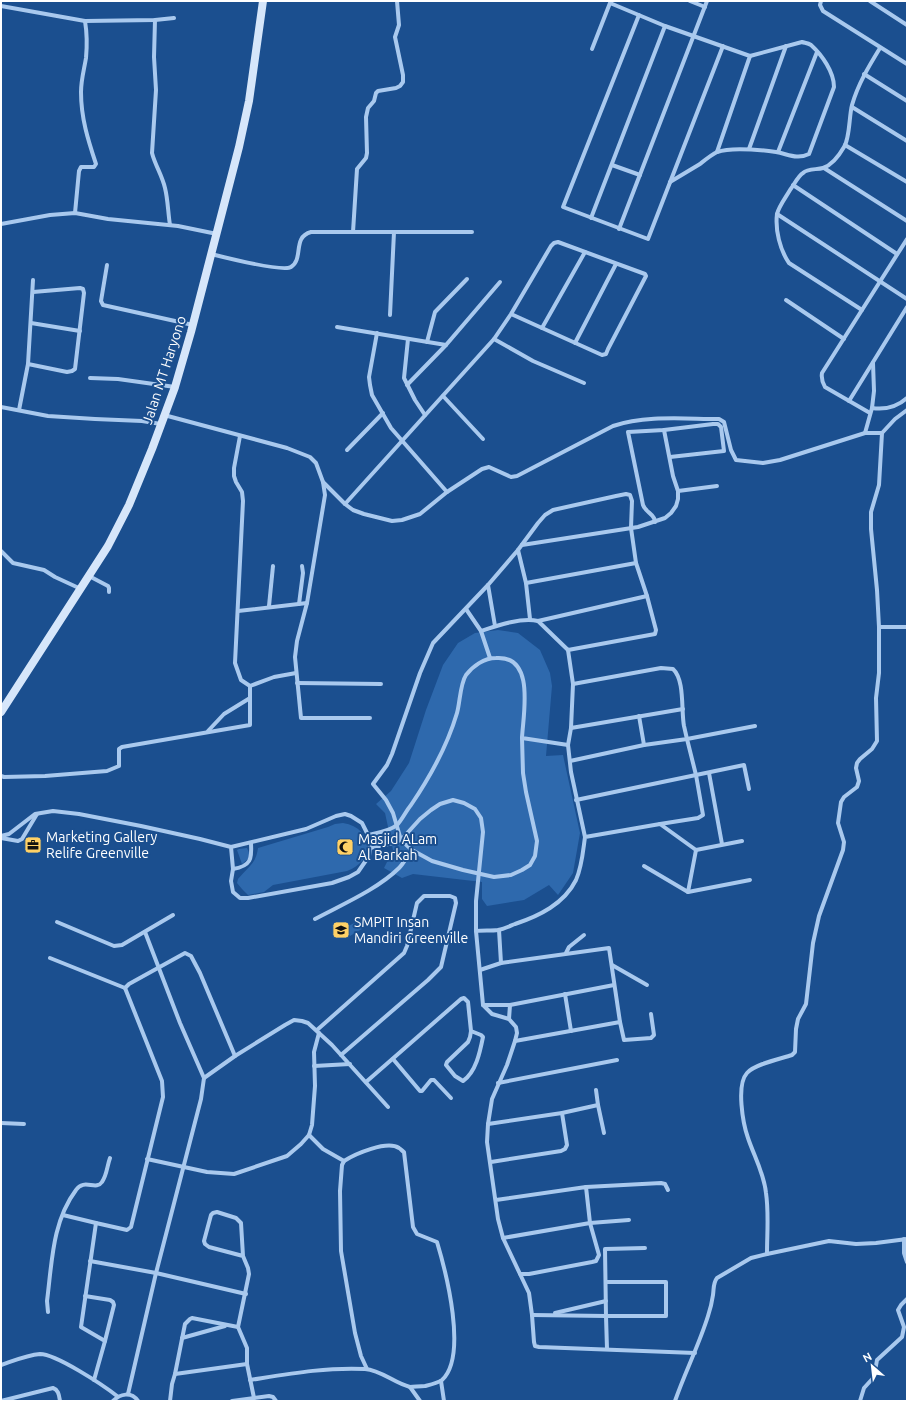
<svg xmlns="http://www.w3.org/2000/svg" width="908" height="1402" font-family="Ubuntu,sans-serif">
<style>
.green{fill:#2e69ad}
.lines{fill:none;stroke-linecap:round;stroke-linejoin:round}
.street{stroke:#a9c9ee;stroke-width:4}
.secondary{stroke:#d6e6fa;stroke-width:8}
.labels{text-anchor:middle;stroke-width:4;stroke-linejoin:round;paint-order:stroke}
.street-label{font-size:14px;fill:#fff;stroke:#1b4f8f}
.poi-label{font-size:14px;fill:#fff;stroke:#1b4f8f;text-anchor:start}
</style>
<rect width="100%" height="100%" fill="#1b4f8f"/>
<g class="green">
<path d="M498 630 518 633 540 650 550 673 552 686 546 756 563 755 580 833 573 873 558 895 549 885 524 900 487 906 482 899V882L413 874 402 878 384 868 393 850 385 813 376 804 391 791 409 763 426 710 443 665 458 643 475 633Z"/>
<path d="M343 823C374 828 375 861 347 871L273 885 264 892 248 895 242 889 237 883 238 879C248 867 256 864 258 848L328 827 335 824Z"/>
<path d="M247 848 250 855 248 859 242 864 237 850 239 849Z"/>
<path d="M363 918 367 926 350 936 345 928Z"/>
</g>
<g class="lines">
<g class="street">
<path d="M690 1 705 7"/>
<path d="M821 1 820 5 823 11 907 64"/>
<path d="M870 1 907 25"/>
<path d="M1 6 85 21 155 20 174 18"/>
<path d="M639 15 563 207 648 239 723 46"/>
<path d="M155 20 154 57 156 90 152 153C155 165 162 175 165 188 168 200 168 213 170 225"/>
<path d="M592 49 610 3 665 26 750 56 717 152"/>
<path d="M864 74 907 101"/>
<path d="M852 107 907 141"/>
<path d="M845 145 907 182"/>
<path d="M749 149 786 46"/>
<path d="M778 152 817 52"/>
<path d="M612 165 640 175"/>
<path d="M824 168 907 221"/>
<path d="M670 182C680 176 690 170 700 164 705 160 711 155 717 152 731 147 761 150 776 152 788 154 797 160 809 154L834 87C834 72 822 55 811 45 808 43 805 43 802 42L750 56"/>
<path d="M793 185 897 254"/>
<path d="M75 213 79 171 81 167H94L96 164C88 140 81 118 81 92 81 80 84 70 86 58 87 47 87 33 85 21"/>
<path d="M777 214 907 299"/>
<path d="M591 218 665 26"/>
<path d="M1 224 50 215 75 213 108 219 178 226 217 234"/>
<path d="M619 229 707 1"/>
<path d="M353 232 357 169 366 158 367 153 366 117 368 108 374 101 376 93 378 91 396 88 400 86 403 82V75L395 37 399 25 397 1"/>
<path d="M211 254C223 257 283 272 291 267 304 259 292 237 311 232H472"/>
<path d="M107 265 101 301 103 305 193 325"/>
<path d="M786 300 844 339"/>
<path d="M862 310 789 263C780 250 775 230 777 214 779 206 786 197 790 190 794 185 798 176 803 173 808 168 817 170 823 168 832 165 840 154 844 147 850 138 849 116 852 105 858 84 869 66 880 48"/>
<path d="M390 315 394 232"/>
<path d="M31 323 80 331"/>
<path d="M337 327 446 345"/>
<path d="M542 328 585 252"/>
<path d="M377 333 369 377 370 385 372 395 391 428 447 492"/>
<path d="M408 339 404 378 415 400 425 415"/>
<path d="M494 339 511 314 551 246 554 243 558 242 645 274 646 276 608 349 606 354 602 355 511 314"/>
<path d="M427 342 435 312 467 279"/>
<path d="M575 343 616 264"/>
<path d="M28 364 67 372 72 371 75 369 84 293 83 289 80 288 33 292"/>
<path d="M90 378 118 379 175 387"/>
<path d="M407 385 446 345 500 282"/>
<path d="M443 396 483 439"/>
<path d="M849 401 907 307"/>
<path d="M1 407 48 416 95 419 142 421 161 424"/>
<path d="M872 408C886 410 897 407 907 398"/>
<path d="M19 410 28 364 33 280"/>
<path d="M870 413 825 387C822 382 821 379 822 373L907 239"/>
<path d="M164 415 287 448 310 457 316 463 323 482 345 504 353 510 364 514 392 521 402 520 420 514 447 492 482 469 489 467 511 477 517 476 613 426C646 415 684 419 719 419L724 422 731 450 736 460 763 463 780 460 865 433H882L895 419 907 410"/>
<path d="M865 433 872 408 874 391 873 363"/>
<path d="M347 450 383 413"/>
<path d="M323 482 325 495 307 603 297 641 295 657 301 718H370"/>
<path d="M678 491 717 486"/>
<path d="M345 504 494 339 533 361 584 383"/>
<path d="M655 522C655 514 646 513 643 505L628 432 664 430 713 424H718L721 427 724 451 670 457"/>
<path d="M522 545 638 527 665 518 671 513 676 506 678 499V491L673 476 664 430"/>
<path d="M518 550 526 583 530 619"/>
<path d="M1 551 13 563 44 570 55 577 81 589"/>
<path d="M89 576 108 586 109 588V592"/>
<path d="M526 583 636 563"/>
<path d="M488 585 495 626"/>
<path d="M299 604 303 573 302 566"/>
<path d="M269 606 273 566"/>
<path d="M466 609 481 631 490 658"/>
<path d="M238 611 307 603"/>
<path d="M879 627H907"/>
<path d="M481 631C496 626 521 617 538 621L647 596"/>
<path d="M568 650 573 684 571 728 683 709"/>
<path d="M297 683 381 684"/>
<path d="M250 686 274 677 296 673"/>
<path d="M639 716 644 745"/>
<path d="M208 731 224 714 250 698"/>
<path d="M568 745 571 772 585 837"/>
<path d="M570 761 644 745 687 739C686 735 685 730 684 726 681 711 685 680 673 669L661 668 573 684"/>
<path d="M709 773 722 844"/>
<path d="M1 776 4 777 45 776 107 771 119 766V749L122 747 250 725V686L241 680 235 663 243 501 242 492 236 482 234 476V468L240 436"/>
<path d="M576 800 744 765 749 789"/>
<path d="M660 824 698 818 703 815 696 775 687 739 755 726"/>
<path d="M368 835C377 833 390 831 397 825 402 820 406 811 411 805 430 777 447 747 457 713 460 703 460 684 466 675 473 666 484 658 496 658 536 655 523 715 522 738L568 745 571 728"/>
<path d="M1 836 9 834 35 814 53 811 79 814 141 826 200 839 231 847 306 829 336 816 345 814 351 816 362 823 368 835 370 848 369 856 358 872 349 877 332 883 248 898H240L233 892 231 881 233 869 231 847"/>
<path d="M1 838 18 841 22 839 37 814"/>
<path d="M370 848 393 843 401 840 420 819 431 810 440 804 453 800 464 803 475 809 481 818 483 832 476 901V931L483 1005 492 1014 509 1019 516 1027 517 1033 515 1041 507 1065 492 1099 488 1124 487 1142 498 1219 503 1238 520 1274H529L592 1262 596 1261 599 1255 590 1223 586 1187 496 1200"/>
<path d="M412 850 432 861 463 870 494 877 511 875 522 870 530 865 535 856 537 841 526 792 523 773 522 738"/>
<path d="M644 866 688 892 696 850"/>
<path d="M233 869C251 866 252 859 251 843"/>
<path d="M688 892 750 880"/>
<path d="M315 919C341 905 378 889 399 868 404 863 407 856 412 850L401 840 393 813 386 800 373 784 387 765 392 754 420 673 433 643 488 585 518 550 538 523 545 515 553 510 616 496 626 494 630 495 632 501 631 528 636 563 647 596 656 630 655 634 568 650 538 621"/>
<path d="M57 922 114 946 122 945 173 915"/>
<path d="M499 930 501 963"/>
<path d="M476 931C483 930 491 931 498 930 504 929 510 926 515 924 539 916 564 904 576 880 582 867 583 851 585 837L660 824 696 850 742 841"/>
<path d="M566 953 569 947 584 935"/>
<path d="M50 958 125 988 162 1081 163 1097 131 1227 127 1230 96 1223 81 1327 105 1341 94 1380"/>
<path d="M612 965 647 985"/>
<path d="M480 970 501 963 609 948 620 1022"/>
<path d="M125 988 129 984 185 953 191 956 200 973 235 1056"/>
<path d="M565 994 571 1031"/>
<path d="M483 1005H510L614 985"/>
<path d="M509 1019 510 1005"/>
<path d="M317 1030 404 953 407 946 417 903 424 896H450L455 898 456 903 441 967 428 980 341 1055"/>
<path d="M515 1041 620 1022 624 1040 651 1038 654 1035 651 1014"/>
<path d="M393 1059 420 1091H422L431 1080H434L451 1098"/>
<path d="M314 1066 350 1064"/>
<path d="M204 1078 235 1056 285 1025 294 1020 302 1021 308 1023 332 1045 388 1107"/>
<path d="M366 1082 461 999 464 998 468 1002 471 1031 470 1037 468 1042 447 1062 446 1065 455 1076 463 1081C476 1072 480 1052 483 1037L481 1035 471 1031"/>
<path d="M498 1083 617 1060"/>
<path d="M598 1105 604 1133"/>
<path d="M1 1123 24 1124"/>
<path d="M488 1124 562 1113 598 1105 596 1090"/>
<path d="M309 1135 323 1149 344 1161 342 1165 340 1191 341 1251 355 1333 361 1356 367 1369"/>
<path d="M147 1159 207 1172 234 1174 287 1156 301 1144 309 1135 312 1125 315 1086 314 1052 319 1033"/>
<path d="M491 1162 561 1151 565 1149 567 1145 562 1113"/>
<path d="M586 1187 661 1183 665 1184 668 1190"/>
<path d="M63 1215 96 1223"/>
<path d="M503 1238 590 1223 629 1220"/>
<path d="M904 1239V1253L907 1262"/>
<path d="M767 1254 829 1241 856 1244 876 1243 907 1239"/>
<path d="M243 1256 209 1247 205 1244 204 1241 211 1215 213 1213 217 1212 236 1218 241 1223 243 1256 248 1268 249 1274 238 1327 247 1348V1364L254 1398"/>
<path d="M90 1261 156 1273 246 1294"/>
<path d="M520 1274 529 1293 532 1315 534 1342 535 1346 539 1347 695 1353"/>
<path d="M606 1282H666V1316H606L605 1249 645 1248"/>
<path d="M85 1296 110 1300 113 1302 114 1305 105 1341"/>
<path d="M48 1312 47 1301C52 1263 52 1222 76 1190 84 1178 96 1191 102 1182 107 1175 107 1166 110 1158"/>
<path d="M555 1313 606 1301"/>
<path d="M532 1315 606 1316 607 1349"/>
<path d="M182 1338 225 1326"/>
<path d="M1 1365C13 1361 27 1355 40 1354 56 1354 103 1385 117 1396"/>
<path d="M175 1374 247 1364"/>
<path d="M250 1380C288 1374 326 1367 365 1369 381 1370 394 1383 410 1387 414 1387 420 1386 425 1386 429 1385 438 1383 442 1380 468 1356 446 1272 437 1242L417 1234 413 1227 404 1152C402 1151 401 1149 399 1148 387 1140 355 1154 344 1161"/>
<path d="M441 1381 444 1401"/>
<path d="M410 1387 420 1401"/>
<path d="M128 1394 156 1273 201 1099 204 1078 180 1023 145 932"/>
<path d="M1 1401 53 1388C59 1390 59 1396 60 1401"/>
<path d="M113 1401C120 1394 131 1391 138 1401"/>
<path d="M170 1401 172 1384 175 1374 185 1324 190 1319 192 1318 238 1327"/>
<path d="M232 1401 269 1396 273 1397 276 1401"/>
<path d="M675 1401C685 1372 699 1345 708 1316 710 1310 712 1302 713 1295 714 1288 713 1283 717 1278L751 1258 767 1254C767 1233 769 1213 766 1193 764 1173 754 1156 748 1138 743 1124 736 1085 747 1073 755 1064 780 1059 792 1055L795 1052 796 1029 798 1019 806 1004 813 943 819 916 843 850 844 842 838 823 841 802 844 797 857 787 859 781 856 768 857 763 860 759 872 749 877 741 876 698 879 673V627L877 590 871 529V512L879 485 882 433"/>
<path d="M860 1401 864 1388 874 1377 877 1360 902 1337 904 1327 898 1310 901 1305 907 1299"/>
</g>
<path class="secondary" d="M1 712 108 546 129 505 152 449 175 387 191 332 239 147 249 101 263 1"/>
</g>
<defs>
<g id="office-square" transform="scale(0.9)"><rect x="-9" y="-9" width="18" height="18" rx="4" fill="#ffd166" stroke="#1b4f8f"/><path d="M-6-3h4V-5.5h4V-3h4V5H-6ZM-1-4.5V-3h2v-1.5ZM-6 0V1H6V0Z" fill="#111"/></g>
<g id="mosque-square" transform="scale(0.9)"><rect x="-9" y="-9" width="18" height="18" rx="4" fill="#ffd166" stroke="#1b4f8f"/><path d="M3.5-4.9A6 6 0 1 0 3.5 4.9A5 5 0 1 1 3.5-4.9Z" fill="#111"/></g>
<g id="school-square" transform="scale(0.9)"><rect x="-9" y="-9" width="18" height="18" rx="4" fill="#ffd166" stroke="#1b4f8f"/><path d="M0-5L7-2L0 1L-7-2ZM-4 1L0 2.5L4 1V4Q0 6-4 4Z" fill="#111"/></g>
</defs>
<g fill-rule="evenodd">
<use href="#office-square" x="33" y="845"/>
<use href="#mosque-square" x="345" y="847"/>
<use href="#school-square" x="341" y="930"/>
</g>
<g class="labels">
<g class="street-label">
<text transform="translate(164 370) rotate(-72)" y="5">Jalan MT Haryono</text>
</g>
<g class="poi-label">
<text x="46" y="842">Marketing Gallery<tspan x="46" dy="16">Relife Greenville</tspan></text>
<text x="358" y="844">Masjid ALam<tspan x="358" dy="16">Al Barkah</tspan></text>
<text x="354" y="927">SMPIT Insan<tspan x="354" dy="16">Mandiri Greenville</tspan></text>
</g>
</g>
<rect width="908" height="1402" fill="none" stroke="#ffffff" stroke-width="4"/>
<g transform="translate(872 1366) rotate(332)" stroke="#1b4f8f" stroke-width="3" paint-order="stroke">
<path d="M0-3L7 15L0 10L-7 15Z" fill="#ffffff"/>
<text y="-6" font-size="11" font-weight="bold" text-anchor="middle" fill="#ffffff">N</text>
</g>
</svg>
